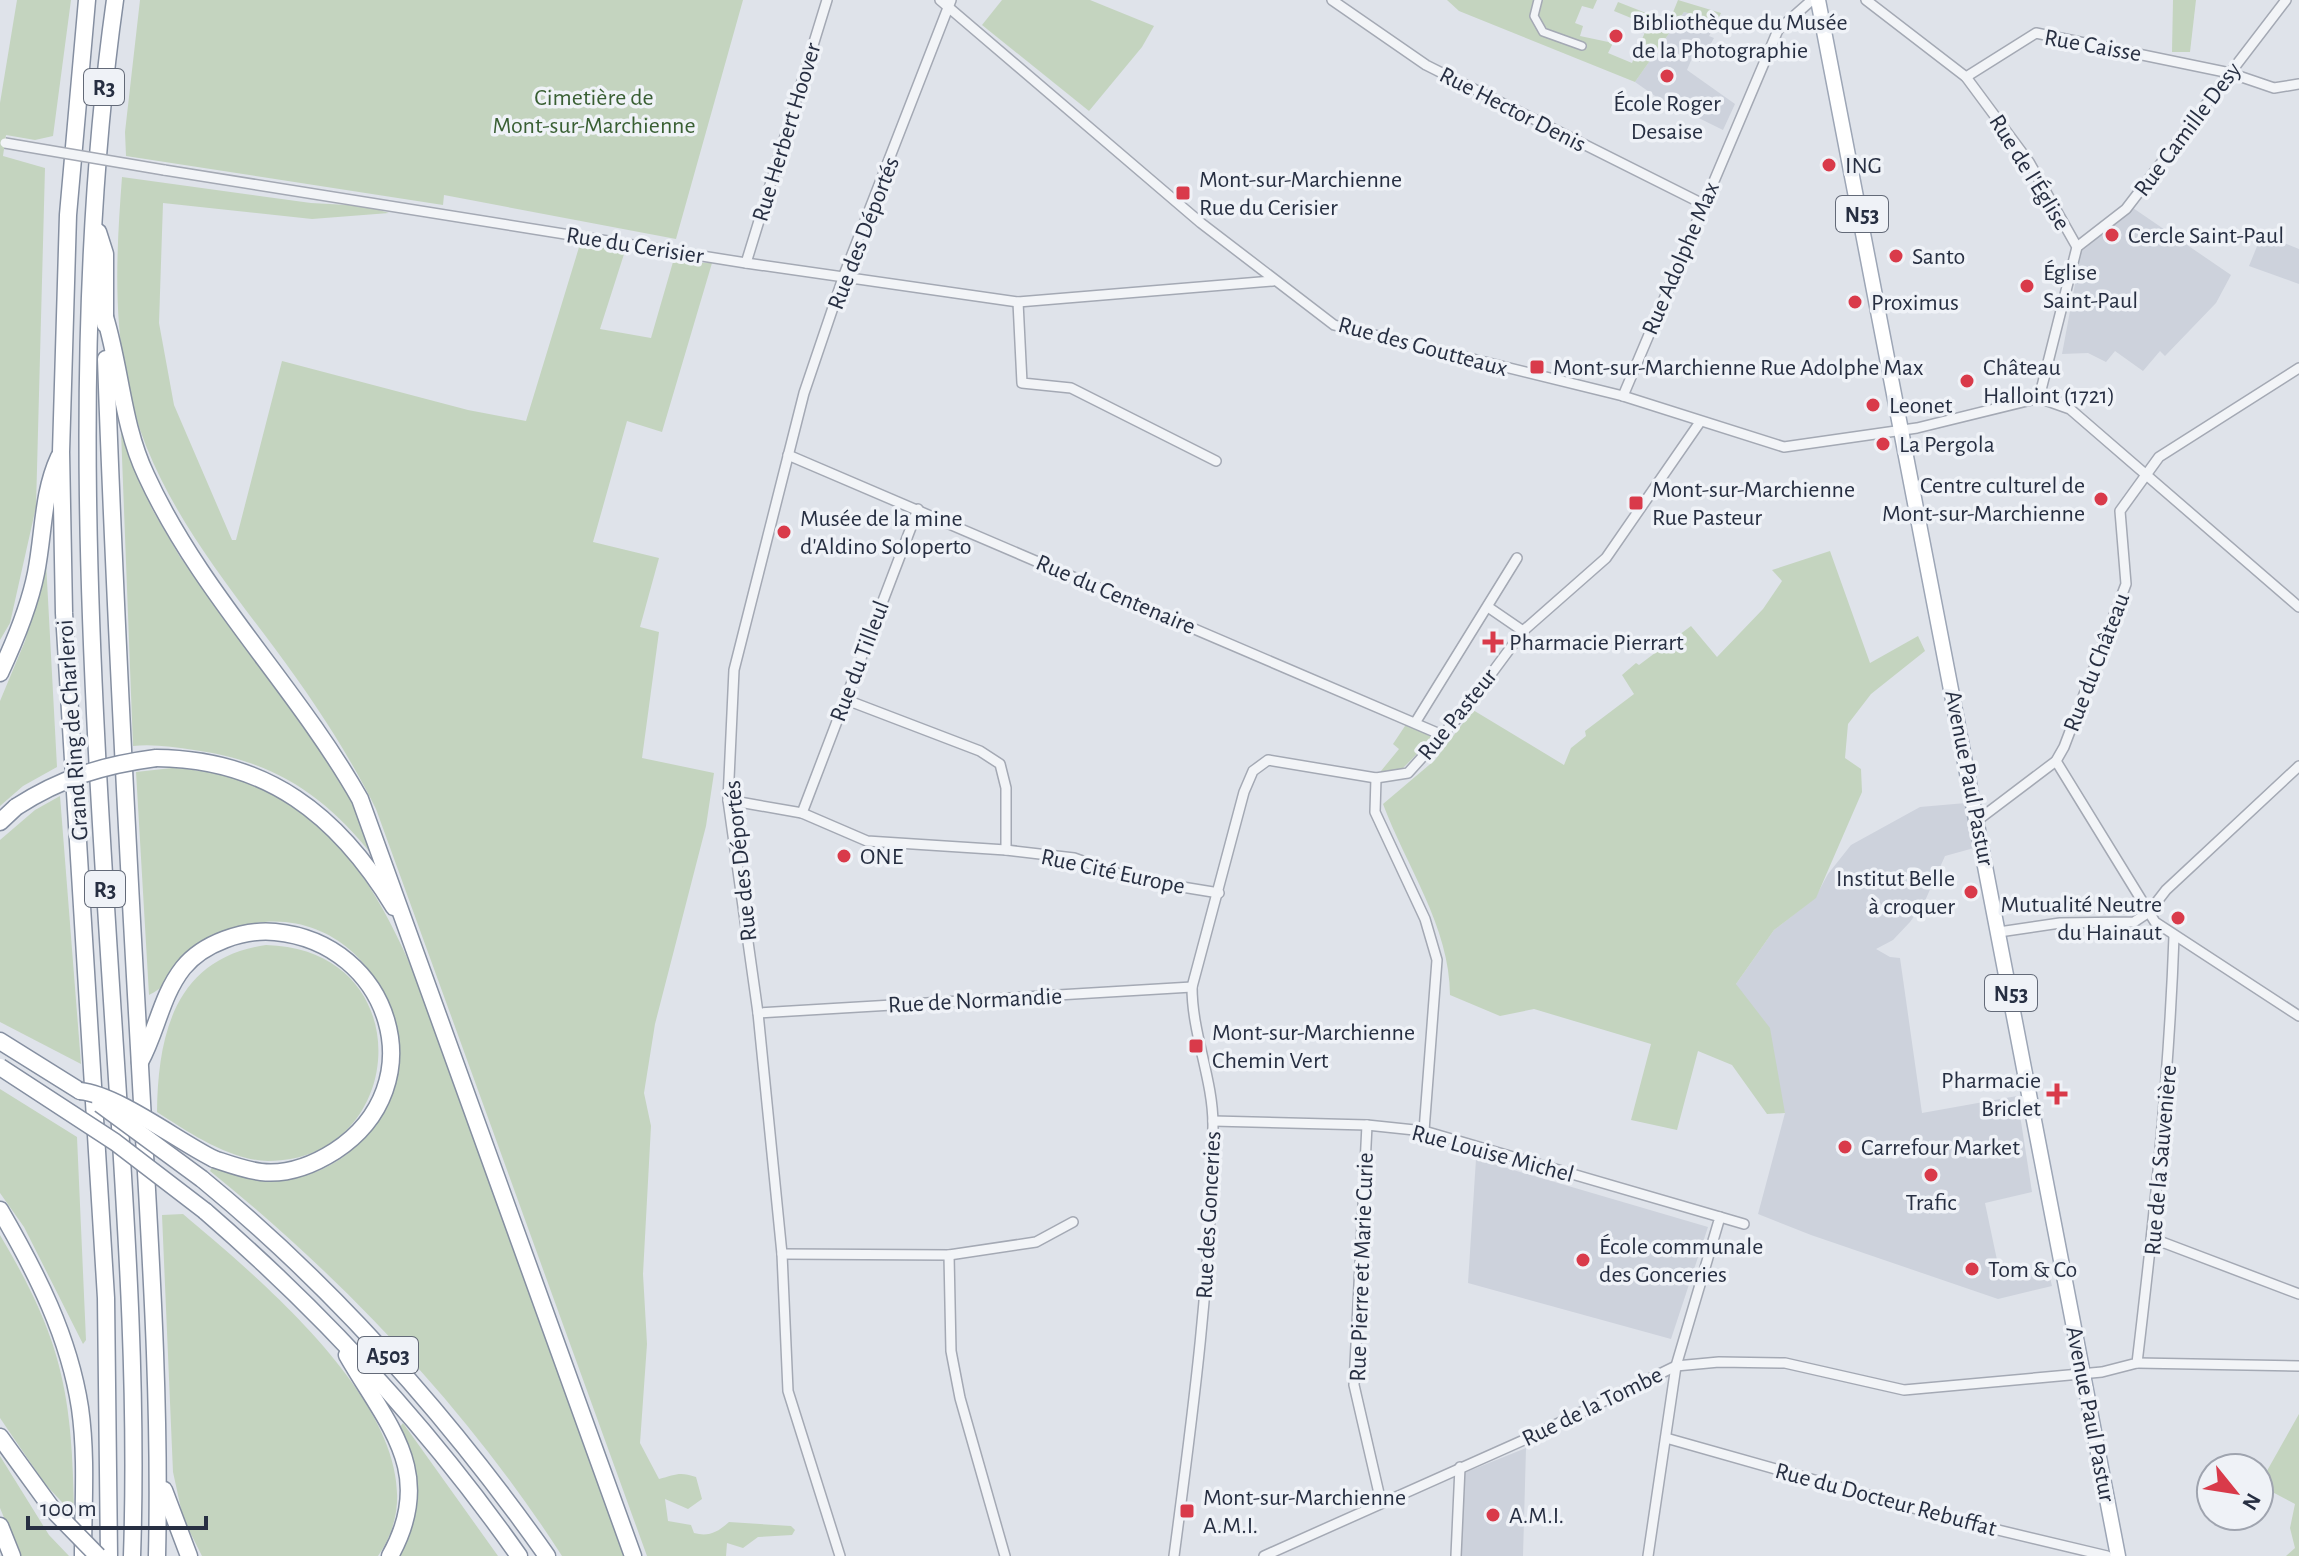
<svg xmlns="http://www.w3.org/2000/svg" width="2299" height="1556" font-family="'Alegreya Sans',sans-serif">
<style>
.built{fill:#cdd2dc}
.green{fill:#c4d4bf}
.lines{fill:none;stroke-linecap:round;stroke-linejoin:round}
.pedestrian-casing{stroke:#a4a9b4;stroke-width:10}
.minor-casing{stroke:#a4a9b4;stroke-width:12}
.primary-casing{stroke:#9da6b6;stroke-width:17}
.motorway-casing{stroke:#858fa1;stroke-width:19}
.pedestrian{stroke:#f2f4f7;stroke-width:7}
.minor{stroke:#f2f4f7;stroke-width:9}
.primary{stroke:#fff;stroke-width:14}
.motorway{stroke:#fff;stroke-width:16}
.minor-bridge-casing{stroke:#a4a9b4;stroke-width:12;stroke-linecap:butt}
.motorway-bridge-casing{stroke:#858fa1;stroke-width:19;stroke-linecap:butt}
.minor-bridge{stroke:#f2f4f7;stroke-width:9}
.motorway-bridge{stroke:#fff;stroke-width:16}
.poi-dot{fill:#d93a4a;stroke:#eff2f7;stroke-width:3}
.labels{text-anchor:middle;stroke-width:7;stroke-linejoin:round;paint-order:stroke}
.shield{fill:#eff2f7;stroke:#636a78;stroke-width:2}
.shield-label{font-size:22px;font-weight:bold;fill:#272f42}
.poi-label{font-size:24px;fill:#272f42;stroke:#eff2f7;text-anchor:start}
.street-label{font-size:24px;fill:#272f42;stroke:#eff2f7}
.park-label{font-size:24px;fill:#395f33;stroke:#eff2f7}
</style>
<rect width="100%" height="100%" fill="#dfe3ea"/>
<g class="built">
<path d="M1684 12 1717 21 1709 36 1714 38 1708 49 1704 48 1700 62 1693 56 1687 70 1735 104 1723 130 1658 98 1635 82Z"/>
<path d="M2133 208 2231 275 2216 303 2165 356 2160 351 2143 371 2115 351 2106 362 2088 353 2062 354 2081 252Z"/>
<path d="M2262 234 2299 249V284L2249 266Z"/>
<path d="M1966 803 1974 848 1945 856 1924 903 1910 922 1893 940 1876 949 1890 957 1900 958 1922 1113 2017 1096 2032 1192 1985 1203 1997 1260 2033 1273 2048 1269 2052 1286 1998 1299 1811 1235 1758 1214 1785 1113 1736 984 1774 930 1815 898 1828 874 1851 845 1920 807Z"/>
<path d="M1476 1159 1708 1227 1671 1339 1468 1283Z"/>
<path d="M1526 1448 1523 1556H1458L1464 1473Z"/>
</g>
<g class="green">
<path d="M17 0H71L53 136 35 140 6 135 3 156 45 168 36 507 10 623 0 640V103Z"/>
<path d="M140 0H743L676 239 444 195 443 205 126 156 125 132Z"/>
<path d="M1002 0H1090L1154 26 1142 47 1089 111 982 25Z"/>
<path d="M1447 0H1597L1593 9 1582 6 1575 23 1583 26 1580 36 1613 43 1608 53 1632 63 1648 25 1614 11 1618 2 1669 22 1678 0 1721 13 1717 21 1684 12 1635 82 1459 11Z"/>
<path d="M2173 0H2196L2190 52H2172Z"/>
<path d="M122 177 311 203 366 206 389 213 312 219 163 203 159 323 174 405 232 540H236L282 361 468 410 526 421 580 244 625 251 600 329 651 338 673 262 712 263 662 432 627 421 593 542 659 558 640 627 659 632 642 758 714 773 706 826 655 1024 644 1093 651 1126 643 1274 647 1344 640 1443 659 1479C675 1475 679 1471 696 1477L702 1499 688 1509 665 1499 668 1521 691 1525 694 1533C709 1537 718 1532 729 1522L791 1526 795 1530 792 1535 758 1537 743 1548 727 1543 726 1556H647L376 809C348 753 314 701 276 650 213 566 146 484 126 377 113 310 117 244 122 177Z"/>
<path d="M121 431 152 509 180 557 329 761 355 806 373 856C324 794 273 761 194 750 174 747 153 744 133 746Z"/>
<path d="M1830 551 1870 663 1918 636 1925 651 1871 694 1848 724 1845 758 1861 769 1862 792 1816 898 1774 930 1736 984 1770 1028 1785 1113 1767 1114 1732 1065 1698 1051 1677 1130 1631 1120 1651 1044 1534 1009 1500 1016 1450 995C1450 927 1406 866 1383 804L1435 760 1473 710 1564 765 1571 748 1586 736 1585 731 1634 694 1622 675 1636 663 1639 665 1691 626 1717 657 1763 609 1782 581 1772 570Z"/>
<path d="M46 562 57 767 23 786 0 806V701L25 641Z"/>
<path d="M1407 723 1434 737 1399 772 1381 771 1399 749 1393 744Z"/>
<path d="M172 768C302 775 365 859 413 971L627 1556H562C469 1411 344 1279 210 1171L213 1165C238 1169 266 1177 292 1177 310 1177 333 1165 347 1154 453 1072 376 895 245 925 218 931 196 945 179 966 169 978 164 988 149 995L136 772Z"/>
<path d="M60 796 81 1064 0 1022V840L35 810Z"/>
<path d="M266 945C423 949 408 1161 268 1161 229 1160 188 1132 157 1112 158 1032 176 958 266 945Z"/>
<path d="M0 1089 77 1137 86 1340 83 1344 24 1227 0 1193Z"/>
<path d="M183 1214C262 1281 459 1441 378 1556H202L183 1518 173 1472 162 1215Z"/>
<path d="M0 1235C63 1341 72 1394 74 1515L45 1484 0 1418Z"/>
<path d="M2299 1414V1556H2286L2295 1548 2290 1528 2295 1504 2259 1485Z"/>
<path d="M403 1423 498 1556H399C423 1512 417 1472 400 1427Z"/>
<path d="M0 1456 49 1535 69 1556H20L0 1508Z"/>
</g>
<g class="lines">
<g class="pedestrian-casing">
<path id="pedestrian" d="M1538 0 1534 16 1543 32 1582 46"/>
</g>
<g class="minor-casing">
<g id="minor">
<path d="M940 0 1201 223 1334 325 1623 396 1784 447 1917 428 2039 398"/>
<path d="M1332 0 1426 65 1703 204"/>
<path d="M1866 0 1966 77 2029 162 2077 247 2039 398"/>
<path d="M1966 77 2036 33 2230 73 2274 88 2299 84"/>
<path d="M164 170 746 263 1018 302 1273 281"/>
<path d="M2077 247 2126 209 2286 0"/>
<path d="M746 263 827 0"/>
<path d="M1018 302 1022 383 1071 388 1216 461"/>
<path d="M1623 396 1778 30 1812 0"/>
<path d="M2039 398 2070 409 2299 607"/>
<path d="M788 455 1442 735"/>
<path d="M1488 607 1523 631"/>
<path d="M844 699 980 751 1000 764 1006 788V850"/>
<path d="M1415 723 1517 558"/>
<path d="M2056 761 2155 922 2299 1016"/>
<path d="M1376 778 1375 812 1425 919 1437 960 1424 1131"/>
<path d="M728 800 802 813 867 841 1006 850 1074 858 1133 879 1219 893"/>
<path d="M802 813 918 509"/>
<path d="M1978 820 2056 761 2064 747 2126 584 2120 511 2159 457 2299 368"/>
<path d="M1999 932 2060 923 2134 922 2149 912 2166 890 2299 766"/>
<path d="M758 1013 1192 987"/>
<path d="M1213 1121 1367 1125 1424 1131 1720 1217 1676 1366 1648 1556"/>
<path d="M1367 1125 1354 1385 1381 1502"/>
<path d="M1720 1217 1744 1224"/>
<path d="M2154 1239 2299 1294"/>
<path d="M782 1254 949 1255 1036 1242 1073 1222"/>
<path d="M949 1255 951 1351 960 1398 1005 1556"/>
<path d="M2137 1363 2299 1366"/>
<path d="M1666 1438 1952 1519 2107 1556"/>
<path d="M840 1556 788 1391 782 1254 758 1013 728 800 734 670 804 393 844 275 951 0"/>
<path d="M1174 1556C1193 1413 1212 1270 1213 1125 1213 1079 1192 1034 1192 987L1244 792 1253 771 1268 760 1376 778 1408 773 1463 712 1523 631 1606 558 1700 422"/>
<path d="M1264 1556 1526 1439 1676 1366 1719 1362 1785 1363 1904 1390 2102 1372 2137 1363C2154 1220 2169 1079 2174 936"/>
<path d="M1456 1556 1460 1467"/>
</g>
</g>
<g class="primary-casing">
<path id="primary" d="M1818 0 2118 1556"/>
</g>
<g class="motorway-casing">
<g id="motorway">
<path d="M87 0 68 215 61 452 64 613 106 1298 109 1556"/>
<path d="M115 0C67 341 92 689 114 1032 125 1206 138 1381 132 1556"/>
<path d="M98 232 105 254V324"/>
<path d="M105 317C121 369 122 424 146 475 200 593 296 686 360 799L633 1556"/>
<path d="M106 359C114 589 126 818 139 1048 148 1218 161 1385 157 1556"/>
<path d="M0 673C15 641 29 608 36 573 44 533 42 494 59 457"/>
<path d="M156 758C267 759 338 815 394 907"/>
<path d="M0 822 16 807"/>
<path d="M0 1041 80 1091"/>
<path d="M140 1062C157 1031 161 996 183 968 203 943 244 929 275 932 391 943 436 1085 335 1151 313 1165 287 1175 261 1172 245 1170 229 1164 214 1159"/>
<path d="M202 1179C335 1288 448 1416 547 1556"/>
<path d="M0 1210C36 1272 69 1336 80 1408 87 1457 83 1507 83 1556"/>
<path d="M205 1211C323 1313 429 1428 519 1556"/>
<path d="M347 1355C387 1425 437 1472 390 1556"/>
<path d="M0 1437 53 1510"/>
<path d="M164 1490 189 1556"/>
<path d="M0 1526 12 1556"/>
</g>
</g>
<use href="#pedestrian" class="pedestrian"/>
<use href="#minor" class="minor"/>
<use href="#primary" class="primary"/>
<use href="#motorway" class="motorway"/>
<g class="minor-bridge-casing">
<path id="minor-bridge" d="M5 143 164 170"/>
</g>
<g class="motorway-bridge-casing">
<g id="motorway-bridge">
<path d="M16 807C61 778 103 765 156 758"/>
<path d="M0 1067 115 1142 205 1211"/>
<path d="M80 1091C118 1095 176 1140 214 1159"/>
<path d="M100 1104 202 1179"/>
<path d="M53 1510 98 1556"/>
</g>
</g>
<use href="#minor-bridge" class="minor-bridge"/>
<use href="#motorway-bridge" class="motorway-bridge"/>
</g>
<g class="poi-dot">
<circle cx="1616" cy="36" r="8"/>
<circle cx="1667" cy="76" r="8"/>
<circle cx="1829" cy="165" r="8"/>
<rect x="1175" y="185" width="16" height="16" rx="4"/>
<circle cx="2112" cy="235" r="8"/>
<circle cx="1896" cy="256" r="8"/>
<circle cx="2027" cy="286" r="8"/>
<circle cx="1855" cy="302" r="8"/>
<rect x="1529" y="359" width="16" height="16" rx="4"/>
<circle cx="1967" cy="381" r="8"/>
<circle cx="1873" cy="405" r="8"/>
<circle cx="1883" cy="444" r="8"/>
<circle cx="2101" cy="499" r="8"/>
<rect x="1628" y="495" width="16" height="16" rx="4"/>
<circle cx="784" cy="532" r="8"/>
<path d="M1489 630h8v8h8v8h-8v8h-8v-8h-8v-8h8z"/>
<circle cx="844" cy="856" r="8"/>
<circle cx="1971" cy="892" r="8"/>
<circle cx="2178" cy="918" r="8"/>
<rect x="1188" y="1038" width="16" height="16" rx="4"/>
<path d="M2053 1082h8v8h8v8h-8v8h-8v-8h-8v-8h8z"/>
<circle cx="1845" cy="1147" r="8"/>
<circle cx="1931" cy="1175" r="8"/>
<circle cx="1583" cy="1260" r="8"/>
<circle cx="1972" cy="1269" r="8"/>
<rect x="1179" y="1503" width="16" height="16" rx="4"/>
<circle cx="1493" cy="1515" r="8"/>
</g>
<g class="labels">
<g class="shield">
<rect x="84" y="69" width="40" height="36" rx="6"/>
<rect x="1836" y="196" width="52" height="36" rx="6"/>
<rect x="85" y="871" width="40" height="36" rx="6"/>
<rect x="1985" y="975" width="52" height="36" rx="6"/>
<rect x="358" y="1337" width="60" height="36" rx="6"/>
</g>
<g class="shield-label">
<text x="104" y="95">R3</text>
<text x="1862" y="222">N53</text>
<text x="105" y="897">R3</text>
<text x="2011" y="1001">N53</text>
<text x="388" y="1363">A503</text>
</g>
<g class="poi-label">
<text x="1632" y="30">Bibliothèque du Musée<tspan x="1632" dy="28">de la Photographie</tspan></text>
<text x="1667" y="111" text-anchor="middle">École Roger<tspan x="1667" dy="28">Desaise</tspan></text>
<text x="1845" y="173">ING</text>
<text x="1199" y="187">Mont-sur-Marchienne<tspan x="1199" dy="28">Rue du Cerisier</tspan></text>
<text x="2128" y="243">Cercle Saint-Paul</text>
<text x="1912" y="264">Santo</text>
<text x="2043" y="280">Église<tspan x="2043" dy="28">Saint-Paul</tspan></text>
<text x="1871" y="310">Proximus</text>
<text x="1553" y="375">Mont-sur-Marchienne Rue Adolphe Max</text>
<text x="1983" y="375">Château<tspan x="1983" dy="28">Halloint (1721)</tspan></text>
<text x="1889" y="413">Leonet</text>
<text x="1899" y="452">La Pergola</text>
<text x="2085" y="493" text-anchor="end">Centre culturel de<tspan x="2085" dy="28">Mont-sur-Marchienne</tspan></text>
<text x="1652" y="497">Mont-sur-Marchienne<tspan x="1652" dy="28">Rue Pasteur</tspan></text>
<text x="800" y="526">Musée de la mine<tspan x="800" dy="28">d'Aldino Soloperto</tspan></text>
<text x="1509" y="650">Pharmacie Pierrart</text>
<text x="860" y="864">ONE</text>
<text x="1955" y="886" text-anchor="end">Institut Belle<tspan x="1955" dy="28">à croquer</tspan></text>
<text x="2162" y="912" text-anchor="end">Mutualité Neutre<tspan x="2162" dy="28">du Hainaut</tspan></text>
<text x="1212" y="1040">Mont-sur-Marchienne<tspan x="1212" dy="28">Chemin Vert</tspan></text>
<text x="2041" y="1088" text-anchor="end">Pharmacie<tspan x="2041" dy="28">Briclet</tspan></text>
<text x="1861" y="1155">Carrefour Market</text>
<text x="1931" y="1210" text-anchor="middle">Trafic</text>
<text x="1599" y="1254">École communale<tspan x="1599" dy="28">des Gonceries</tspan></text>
<text x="1988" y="1277">Tom &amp; Co</text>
<text x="1203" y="1505">Mont-sur-Marchienne<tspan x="1203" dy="28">A.M.I.</tspan></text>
<text x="1509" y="1523">A.M.I.</text>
</g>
<g class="street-label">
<text transform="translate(2093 45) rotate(10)" y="8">Rue Caisse</text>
<text transform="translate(1513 109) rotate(27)" y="8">Rue Hector Denis</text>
<text transform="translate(2187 129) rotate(-53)" y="8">Rue Camille Desy</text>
<text transform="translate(786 132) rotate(-73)" y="8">Rue Herbert Hoover</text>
<text transform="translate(2030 172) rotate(58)" y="8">Rue de l'Église</text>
<text transform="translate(863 233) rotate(-69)" y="8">Rue des Déportés</text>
<text transform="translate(635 245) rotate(9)" y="8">Rue du Cerisier</text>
<text transform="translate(1680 258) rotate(-67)" y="8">Rue Adolphe Max</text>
<text transform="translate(1423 346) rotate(15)" y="8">Rue des Goutteaux</text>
<text transform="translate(1116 594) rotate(23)" y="8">Rue du Centenaire</text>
<text transform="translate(859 661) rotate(-69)" y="8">Rue du Tilleul</text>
<text transform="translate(2096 662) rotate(-69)" y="8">Rue du Château</text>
<text transform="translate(1457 714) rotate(-51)" y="8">Rue Pasteur</text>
<text transform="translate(72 730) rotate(-94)" y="8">Grand Ring de Charleroi</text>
<text transform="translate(1970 778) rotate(79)" y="8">Avenue Paul Pastur</text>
<text transform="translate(740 861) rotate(-96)" y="8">Rue des Déportés</text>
<text transform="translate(1113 871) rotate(12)" y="8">Rue Cité Europe</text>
<text transform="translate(975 1000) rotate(-3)" y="8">Rue de Normandie</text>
<text transform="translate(1493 1153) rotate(15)" y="8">Rue Louise Michel</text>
<text transform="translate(2160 1160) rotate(-85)" y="8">Rue de la Sauvenière</text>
<text transform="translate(1208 1215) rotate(-87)" y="8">Rue des Gonceries</text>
<text transform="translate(1361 1267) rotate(-88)" y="8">Rue Pierre et Marie Curie</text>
<text transform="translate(1592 1406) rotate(-26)" y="8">Rue de la Tombe</text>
<text transform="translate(2091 1414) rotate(79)" y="8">Avenue Paul Pastur</text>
<text transform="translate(1886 1499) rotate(15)" y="8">Rue du Docteur Rebuffat</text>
</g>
<g class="park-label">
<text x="594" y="105">Cimetière de<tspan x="594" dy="28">Mont-sur-Marchienne</tspan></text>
</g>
</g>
<g transform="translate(2235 1492) rotate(120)"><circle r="38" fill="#eff2f7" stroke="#9fa4af" stroke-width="2"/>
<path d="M0-6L14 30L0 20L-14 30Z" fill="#d93a4a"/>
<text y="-12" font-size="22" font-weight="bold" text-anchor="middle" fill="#272f42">N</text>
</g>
<path d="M28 1516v12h178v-12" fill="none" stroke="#272f42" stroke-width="4"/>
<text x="40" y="1516" font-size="24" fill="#272f42" stroke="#eff2f7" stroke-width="6" paint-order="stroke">100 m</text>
</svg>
